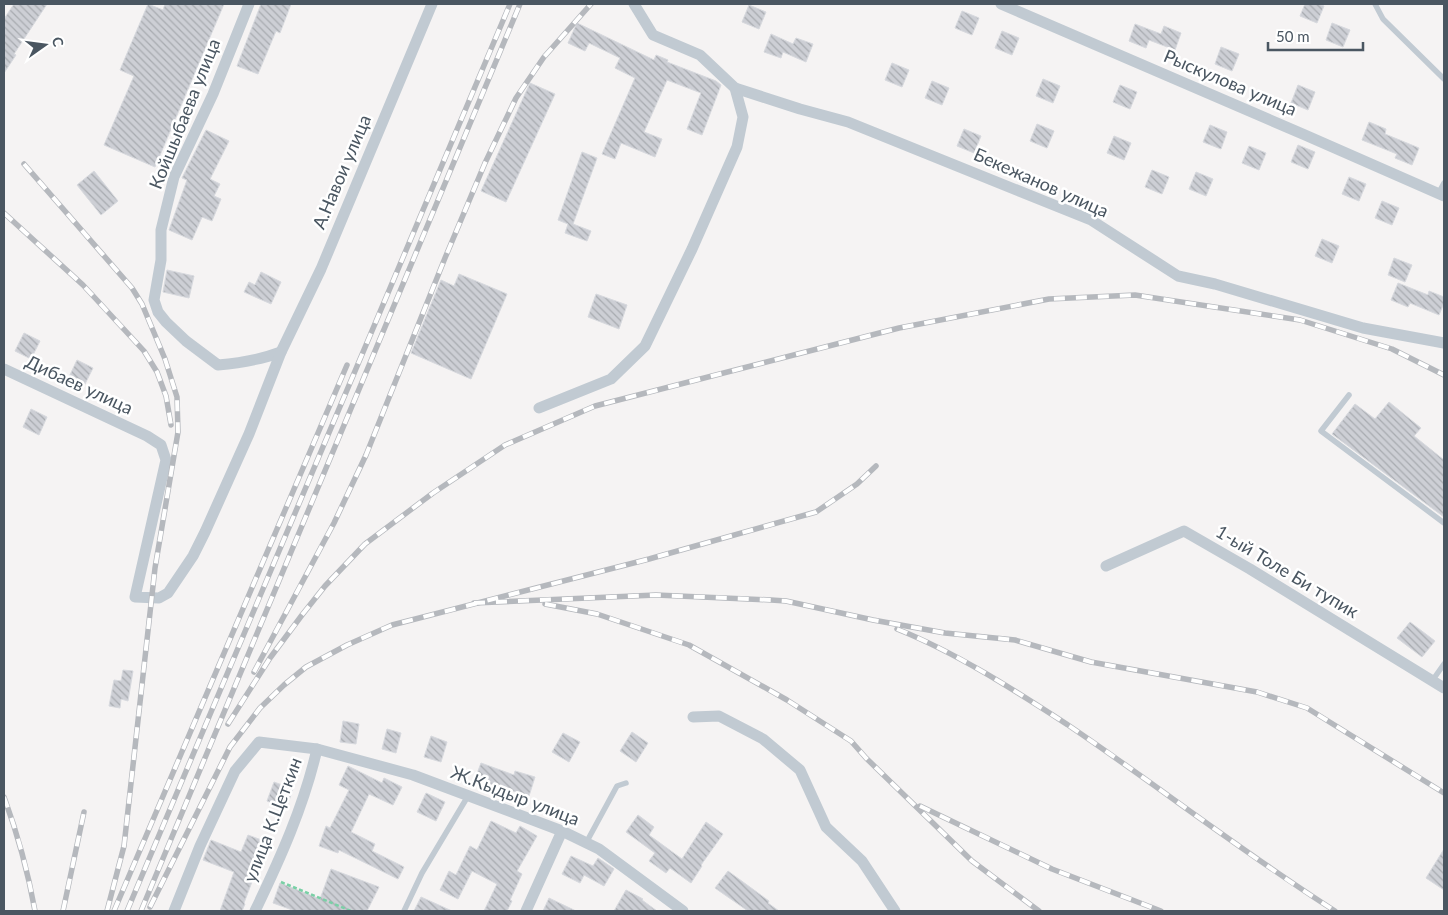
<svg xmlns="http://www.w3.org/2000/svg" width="1448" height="915" font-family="Lato,sans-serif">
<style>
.building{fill:url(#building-back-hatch);stroke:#d7d9de}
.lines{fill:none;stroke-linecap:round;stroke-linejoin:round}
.path{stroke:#7ad0a6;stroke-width:2.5;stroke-dasharray:4 2.5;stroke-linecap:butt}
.lane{stroke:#c1cad2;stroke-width:5.5}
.street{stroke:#c1cad2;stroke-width:11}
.rail-casing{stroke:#b5b8bd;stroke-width:5.5}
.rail{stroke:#fff;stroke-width:4;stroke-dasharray:11;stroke-linecap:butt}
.labels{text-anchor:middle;stroke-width:5;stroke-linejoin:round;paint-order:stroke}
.street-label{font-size:18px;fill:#4a5661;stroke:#fff}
</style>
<defs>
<pattern id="building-back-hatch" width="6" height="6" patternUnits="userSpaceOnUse" patternTransform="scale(1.25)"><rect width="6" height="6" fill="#cdcfd5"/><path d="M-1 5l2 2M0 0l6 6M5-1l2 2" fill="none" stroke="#a8abb0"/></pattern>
</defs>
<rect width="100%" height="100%" fill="#f5f3f3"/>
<g class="building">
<path d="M14 4H47L14 54 16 55 4 73V19Z"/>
<path d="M148 4 163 10 165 4H224L155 167 104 145 134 76 120 70Z"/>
<path d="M261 4H291L280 33 276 31 258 74 237 66Z"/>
<path d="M1305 4H1318L1324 6 1317 23 1300 16Z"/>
<path d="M749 5 766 12 759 29 742 22Z"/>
<path d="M962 11 979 18 972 35 955 28Z"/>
<path d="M577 23 654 60 656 55 668 60 667 62 716 81 721 85 702 135 687 129 701 93 667 80 644 132 662 139 655 157 621 143 615 159 602 154 635 78 615 68 620 58 589 43 585 51 568 43Z"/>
<path d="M1332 23 1350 30 1343 47 1326 40Z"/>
<path d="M1135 24 1161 34 1164 26 1181 33 1175 50 1149 40 1146 48 1129 41Z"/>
<path d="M1002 31 1019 38 1012 55 995 48Z"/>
<path d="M771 34 793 44 796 38 813 44 806 62 783 52 781 58 764 52Z"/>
<path d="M1221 47 1239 54 1232 71 1215 64Z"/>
<path d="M892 63 909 70 902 87 885 80Z"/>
<path d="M1043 79 1060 86 1053 103 1036 96Z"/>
<path d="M932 81 949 88 942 105 925 98Z"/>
<path d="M530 83 555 94 506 202 481 191Z"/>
<path d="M1120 85 1137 92 1130 109 1113 102Z"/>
<path d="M1298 85 1315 92 1308 110 1291 103Z"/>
<path d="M1369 122 1386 129 1385 134 1419 148 1412 165 1395 158 1397 154 1362 140Z"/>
<path d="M1037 124 1054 131 1047 148 1030 141Z"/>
<path d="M1210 125 1227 132 1221 149 1203 142Z"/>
<path d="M964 129 981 136 974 153 957 146Z"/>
<path d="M206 130 229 141 210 179 220 184 214 196 221 199 212 221 202 217 192 240 169 230 187 180 182 178Z"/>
<path d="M1114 136 1131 143 1124 160 1107 153Z"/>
<path d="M1298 145 1315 152 1308 169 1291 162Z"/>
<path d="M1249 146 1266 153 1259 170 1242 163Z"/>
<path d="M582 152 597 158 573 224 591 231 587 241 565 233 568 224 558 220Z"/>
<path d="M1152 170 1169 177 1162 194 1145 187Z"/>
<path d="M94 171 118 201 101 215 77 185Z"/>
<path d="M1196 172 1213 179 1206 196 1189 189Z"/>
<path d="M1349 177 1366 184 1359 201 1342 194Z"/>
<path d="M1382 201 1399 208 1392 225 1375 218Z"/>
<path d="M1322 239 1339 246 1332 263 1315 256Z"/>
<path d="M1394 258 1412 265 1405 282 1388 275Z"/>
<path d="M167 270 194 276 189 298 163 292Z"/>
<path d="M261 272 281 282 271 304 244 292 249 282 255 285Z"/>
<path d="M459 274 507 294 471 379 411 353 441 280 454 286Z"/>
<path d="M1398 283 1428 295 1429 291 1444 297V303L1439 315 1410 303 1408 307 1391 300Z"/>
<path d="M596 294 627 305 619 329 588 317Z"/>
<path d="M24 333 40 341 31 359 15 351Z"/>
<path d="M77 360 93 368 84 386 68 379Z"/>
<path d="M1389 402 1421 428 1414 436 1444 460V517L1332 434 1355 404 1375 419Z"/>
<path d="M31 409 47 417 39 435 23 427Z"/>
<path d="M1410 622 1435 641 1422 657 1397 638Z"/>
<path d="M123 670 133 671 128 701 121 699 120 708 109 706 114 680 121 681Z"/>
<path d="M343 721 359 724 356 744 340 742Z"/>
<path d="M387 729 401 733 396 753 382 749Z"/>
<path d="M632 732 648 743 636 762 620 751Z"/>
<path d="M563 733 580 742 569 762 552 752Z"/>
<path d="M431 736 447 742 441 762 424 757Z"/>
<path d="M481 763 514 775 515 771 535 777 529 796 475 779Z"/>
<path d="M348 766 382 783 384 778 402 787 393 805 369 794 351 832 375 844 372 851 404 867 398 879 339 850 338 853 319 846 326 826 330 828 349 790 339 785Z"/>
<path d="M274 782 293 789 286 809 267 801Z"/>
<path d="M426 793 445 802 436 821 417 812Z"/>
<path d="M638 815 654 827 649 835 682 859 706 822 723 834 701 865 702 866 691 883 670 868 666 873 649 861 655 853 626 832Z"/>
<path d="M491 821 516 833 520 826 537 836 517 871 522 874 510 900 512 901 507 911H484L497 884 472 871 458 899 440 890 449 871 456 875 470 846 477 850Z"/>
<path d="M248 835 267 842 244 903 245 904 242 911H220L234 872 203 860 211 840 241 852Z"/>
<path d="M1444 849V890L1426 878Z"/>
<path d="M571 856 593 866 598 858 614 869 604 886 584 875 580 883 562 874Z"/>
<path d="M331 869 379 887 367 911H295L273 903 280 883 320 899Z"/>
<path d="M728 871 769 901 768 903 779 911H748L715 888Z"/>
<path d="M626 890 643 899 642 900 657 911H614Z"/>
<path d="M421 897 452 911H414Z"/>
<path d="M549 898 576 911H543Z"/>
</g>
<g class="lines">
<path class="path" d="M281 882 351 911"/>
<g class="lane">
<path d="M1375 4 1383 19 1444 79"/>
<path d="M1438 194 1444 183"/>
<path d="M1349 395 1321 431 1444 523"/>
<path d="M1432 681 1444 664"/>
<path d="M586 843 617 786 626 783"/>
<path d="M404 911 422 873 468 796"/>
</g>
<g class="street">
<path d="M249 4 213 94 174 177 161 230V260L154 300 158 312 166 322 186 341 218 365C240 363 260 360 281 352"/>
<path d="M1001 4 1305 135 1444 196"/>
<path d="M735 88 800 109 848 122 1091 220 1178 276 1215 284 1363 328 1444 343"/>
<path d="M4 369 147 436 161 445 166 460 135 597 159 598 168 593 193 556 205 532 249 434 281 352 321 269 432 4"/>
<path d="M539 408 611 379 645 346 692 249 737 147 743 117 735 88 700 55 653 35 634 4"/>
<path d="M1106 566 1184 531 1250 569 1444 688"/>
<path d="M693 717 719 716 763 739 800 770 826 827 862 861 895 911"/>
<path d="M174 911 200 846 235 771 259 742 317 749 413 775 562 831 599 849 683 911"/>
<path d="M255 911C280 859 304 806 317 749"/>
<path d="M526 911 562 831"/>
</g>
<g class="rail-casing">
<g id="rail">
<path d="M24 164 132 288 142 304 165 359 177 397 178 432 155 568 124 846 107 911"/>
<path d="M4 213 83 285 144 351 157 372 166 396 171 425"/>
<path d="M474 603 656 595 771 600 786 601 873 620 945 633 1015 640 1091 662 1257 692 1307 708 1444 793"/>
<path d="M545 604 597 614 689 645 787 700 851 741 866 758 972 861 1039 911"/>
<path d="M897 629C957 653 1014 690 1068 725 1158 786 1244 853 1335 911"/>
<path d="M254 672 334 523 366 455 445 258 485 163 516 98 544 57 591 4"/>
<path d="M228 724 270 658 302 615 325 586 365 544 433 493 505 445 595 406 899 328 1049 299 1135 295 1300 320 1392 349 1444 375"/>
<path d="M4 797C18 835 28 872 35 911"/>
<path d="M920 806 1052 869 1161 911"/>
<path d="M150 907 230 747 260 708 284 685 306 667 347 645 392 625 649 559 816 512 857 484 876 466"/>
<path d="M63 911 84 812"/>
<path d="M114 911 347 365"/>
<path d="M127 911 510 4"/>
<path d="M141 911 520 4"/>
</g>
</g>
<use href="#rail" class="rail"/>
</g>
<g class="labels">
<g class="street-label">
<text transform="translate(1230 83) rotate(23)" y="6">Рыскулова улица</text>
<text transform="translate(185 114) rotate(-68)" y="6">Койшыбаева улица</text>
<text transform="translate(342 172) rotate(-67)" y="6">А.Навои улица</text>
<text transform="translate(1041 183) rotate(24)" y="6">Бекежанов улица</text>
<text transform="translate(79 385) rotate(25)" y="6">Дибаев улица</text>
<text transform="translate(1287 572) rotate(31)" y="6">1-ый Толе Би тупик</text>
<text transform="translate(515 796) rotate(21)" y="6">Ж.Кыдыр улица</text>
<text transform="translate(273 820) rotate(-69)" y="6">улица К.Цеткин</text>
</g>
</g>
<rect width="1448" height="915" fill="none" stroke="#4a5661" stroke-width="10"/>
<g transform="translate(45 45) rotate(76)" stroke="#ffffff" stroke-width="4" paint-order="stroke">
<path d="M0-4L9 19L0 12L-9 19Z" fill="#4a5661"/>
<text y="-8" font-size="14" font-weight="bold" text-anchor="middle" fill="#4a5661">С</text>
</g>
<path d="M1268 42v8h95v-8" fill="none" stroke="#4a5661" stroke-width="2.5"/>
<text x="1276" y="42" font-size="15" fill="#4a5661" stroke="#ffffff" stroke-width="4" paint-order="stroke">50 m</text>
</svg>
